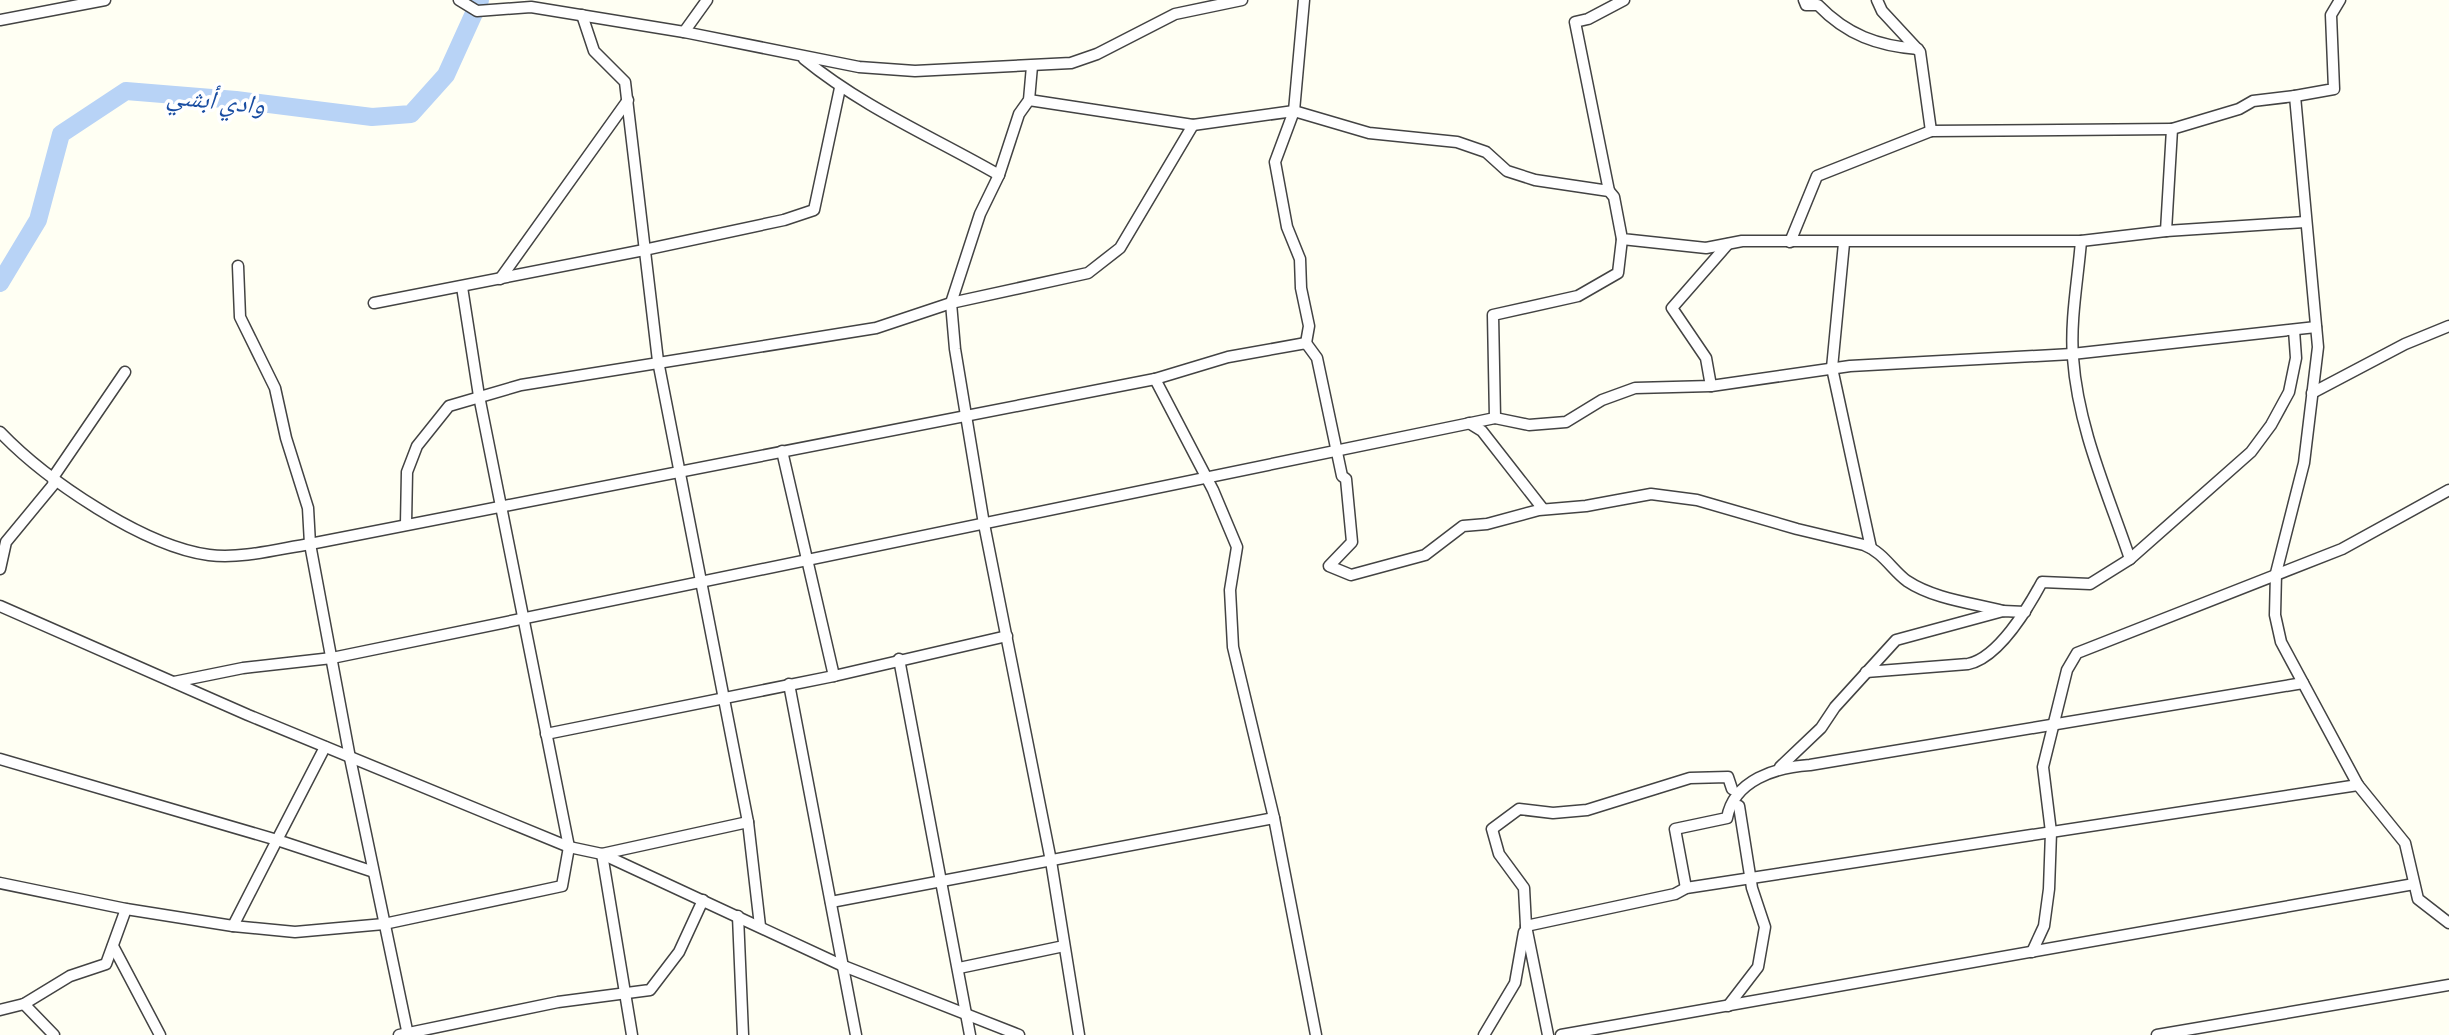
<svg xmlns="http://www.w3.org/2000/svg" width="2449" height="1035" font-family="Bitter,'Noto Naskh Arabic',serif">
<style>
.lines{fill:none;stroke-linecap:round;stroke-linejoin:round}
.river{stroke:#b8d3f6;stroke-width:18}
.street-casing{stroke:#434343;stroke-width:13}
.street{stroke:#fff;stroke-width:10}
.labels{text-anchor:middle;stroke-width:7;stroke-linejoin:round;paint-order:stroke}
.water-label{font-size:26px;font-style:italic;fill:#194da1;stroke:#fff}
</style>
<rect width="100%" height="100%" fill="#fffff3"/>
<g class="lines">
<path class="river" d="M0 283 38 220 61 134 126 91 236 100 372 117 411 114 446 75 480 0"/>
<g class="street-casing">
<g id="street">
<path d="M459 0 477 11 531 7 684 32 859 67 915 71 1071 63 1097 54 1175 14 1242 0"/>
<path d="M1304 0 1294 111 1275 162 1287 227 1300 259 1301 288 1309 326 1306 343"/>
<path d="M1804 0 1806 5H1818C1847 35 1878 46 1918 49"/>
<path d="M1877 0 1882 11 1920 52 1931 131 2172 129"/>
<path d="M2340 0 2331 15 2334 89 2295 96 2318 347 2304 463 2276 573 2275 615 2281 642 2358 785 2405 843 2418 899 2449 923"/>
<path d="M582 15 594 51 625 82 658 361 748 822 760 926"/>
<path d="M0 20 105 0"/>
<path d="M684 32 707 0"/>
<path d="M804 59C864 108 933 137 999 175"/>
<path d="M1032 66 1029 100 1019 114 999 175 980 214 951 303 955 349 984 524 1051 861 1079 1035"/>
<path d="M1029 100 1193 125 1294 111 1369 133 1457 142 1486 152 1507 171 1535 180 1609 191 1614 197 1622 239 1706 248 1742 241H2081L2166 231 2172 129 2239 109 2253 101 2295 96"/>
<path d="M1609 191 1575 22 1588 19 1624 0"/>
<path d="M2166 231 2305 222"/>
<path d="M2081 241C2078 279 2070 320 2073 358 2078 428 2108 494 2130 559"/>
<path d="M1790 242 1817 176 1931 131"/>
<path d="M1844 243 1832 368 1871 548"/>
<path d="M238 266 240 317 275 388 286 438 308 508 310 544 350 758 408 1035"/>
<path d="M500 279 628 100"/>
<path d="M374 303 644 250 784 220 814 210 840 88"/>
<path d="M1155 379 1213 490 1237 547 1230 590 1233 647 1274 818 1316 1035"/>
<path d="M1711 386 1706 358 1672 308 1728 244"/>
<path d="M2312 393 2405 344 2449 326"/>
<path d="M1495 418 1493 315 1578 296 1618 273 1622 239"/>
<path d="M1469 423 1482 431 1543 509"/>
<path d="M0 432C46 480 143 546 209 555 242 559 278 549 310 544L1155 379 1228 357 1306 343 1317 358 1342 476 1346 479 1352 542 1329 566 1351 575 1425 555 1463 526 1487 524 1539 510 1586 506 1651 494 1697 500 1797 529 1864 545C1883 552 1892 570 1907 581 1934 599 1972 603 2003 611"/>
<path d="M782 451 834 676"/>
<path d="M406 524 407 472 417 446 449 406 521 385 876 328 951 303 1088 273 1120 248 1193 125"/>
<path d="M0 569 6 542 53 485 54 476 125 372"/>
<path d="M0 606 248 715 569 847 602 854 841 965 1019 1035"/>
<path d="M899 659 970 1035"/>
<path d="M1866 672 1968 664C1998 658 2028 608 2042 582L2090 584 2130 559 2251 452 2271 425 2289 392 2296 358 2294 330"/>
<path d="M174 682 243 668 332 658 1466 424 1495 418 1529 425 1566 422 1602 400 1635 388 1711 386 1850 366 2072 354 2316 327"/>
<path d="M789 684 856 1035"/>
<path d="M546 734 834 676 1007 636"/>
<path d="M325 747 277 840 371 871"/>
<path d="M0 759 277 840 233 926"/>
<path d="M1780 767 1821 728 1835 707 1896 640 2003 611 2025 612"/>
<path d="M0 883 126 909 233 926 295 932 384 924 562 886 569 847 479 396 462 287"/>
<path d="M1686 888 1675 829 1727 818C1734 780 1776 767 1810 765L2303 683"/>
<path d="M831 902 1274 818"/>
<path d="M738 916 743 1035"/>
<path d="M1526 926 1675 894 1686 888 2358 785"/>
<path d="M113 946 160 1035"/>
<path d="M2032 952 2044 926 2049 889 2051 832 2043 767 2067 670 2077 653 2342 549 2449 490"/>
<path d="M959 968 1064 946"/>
<path d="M24 1004 54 1035"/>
<path d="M1728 1006 1758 967 1765 927 1752 888 1739 806"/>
<path d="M0 1010 24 1004 70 976 106 964 126 909"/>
<path d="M399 1035 558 1002 650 990 679 952 703 900"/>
<path d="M632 1035 602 854 748 822"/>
<path d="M1484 1035 1515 983 1524 932"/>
<path d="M1548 1035 1526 926 1524 888 1499 854 1492 829 1519 809 1553 813 1587 810 1690 778 1728 777 1732 789"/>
<path d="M1561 1035 2414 884"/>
<path d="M2157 1035 2449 985"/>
</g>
</g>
<use href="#street" class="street"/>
</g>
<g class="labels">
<g class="water-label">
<text transform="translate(216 100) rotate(6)" y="9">وادي أبشي</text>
</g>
</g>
</svg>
